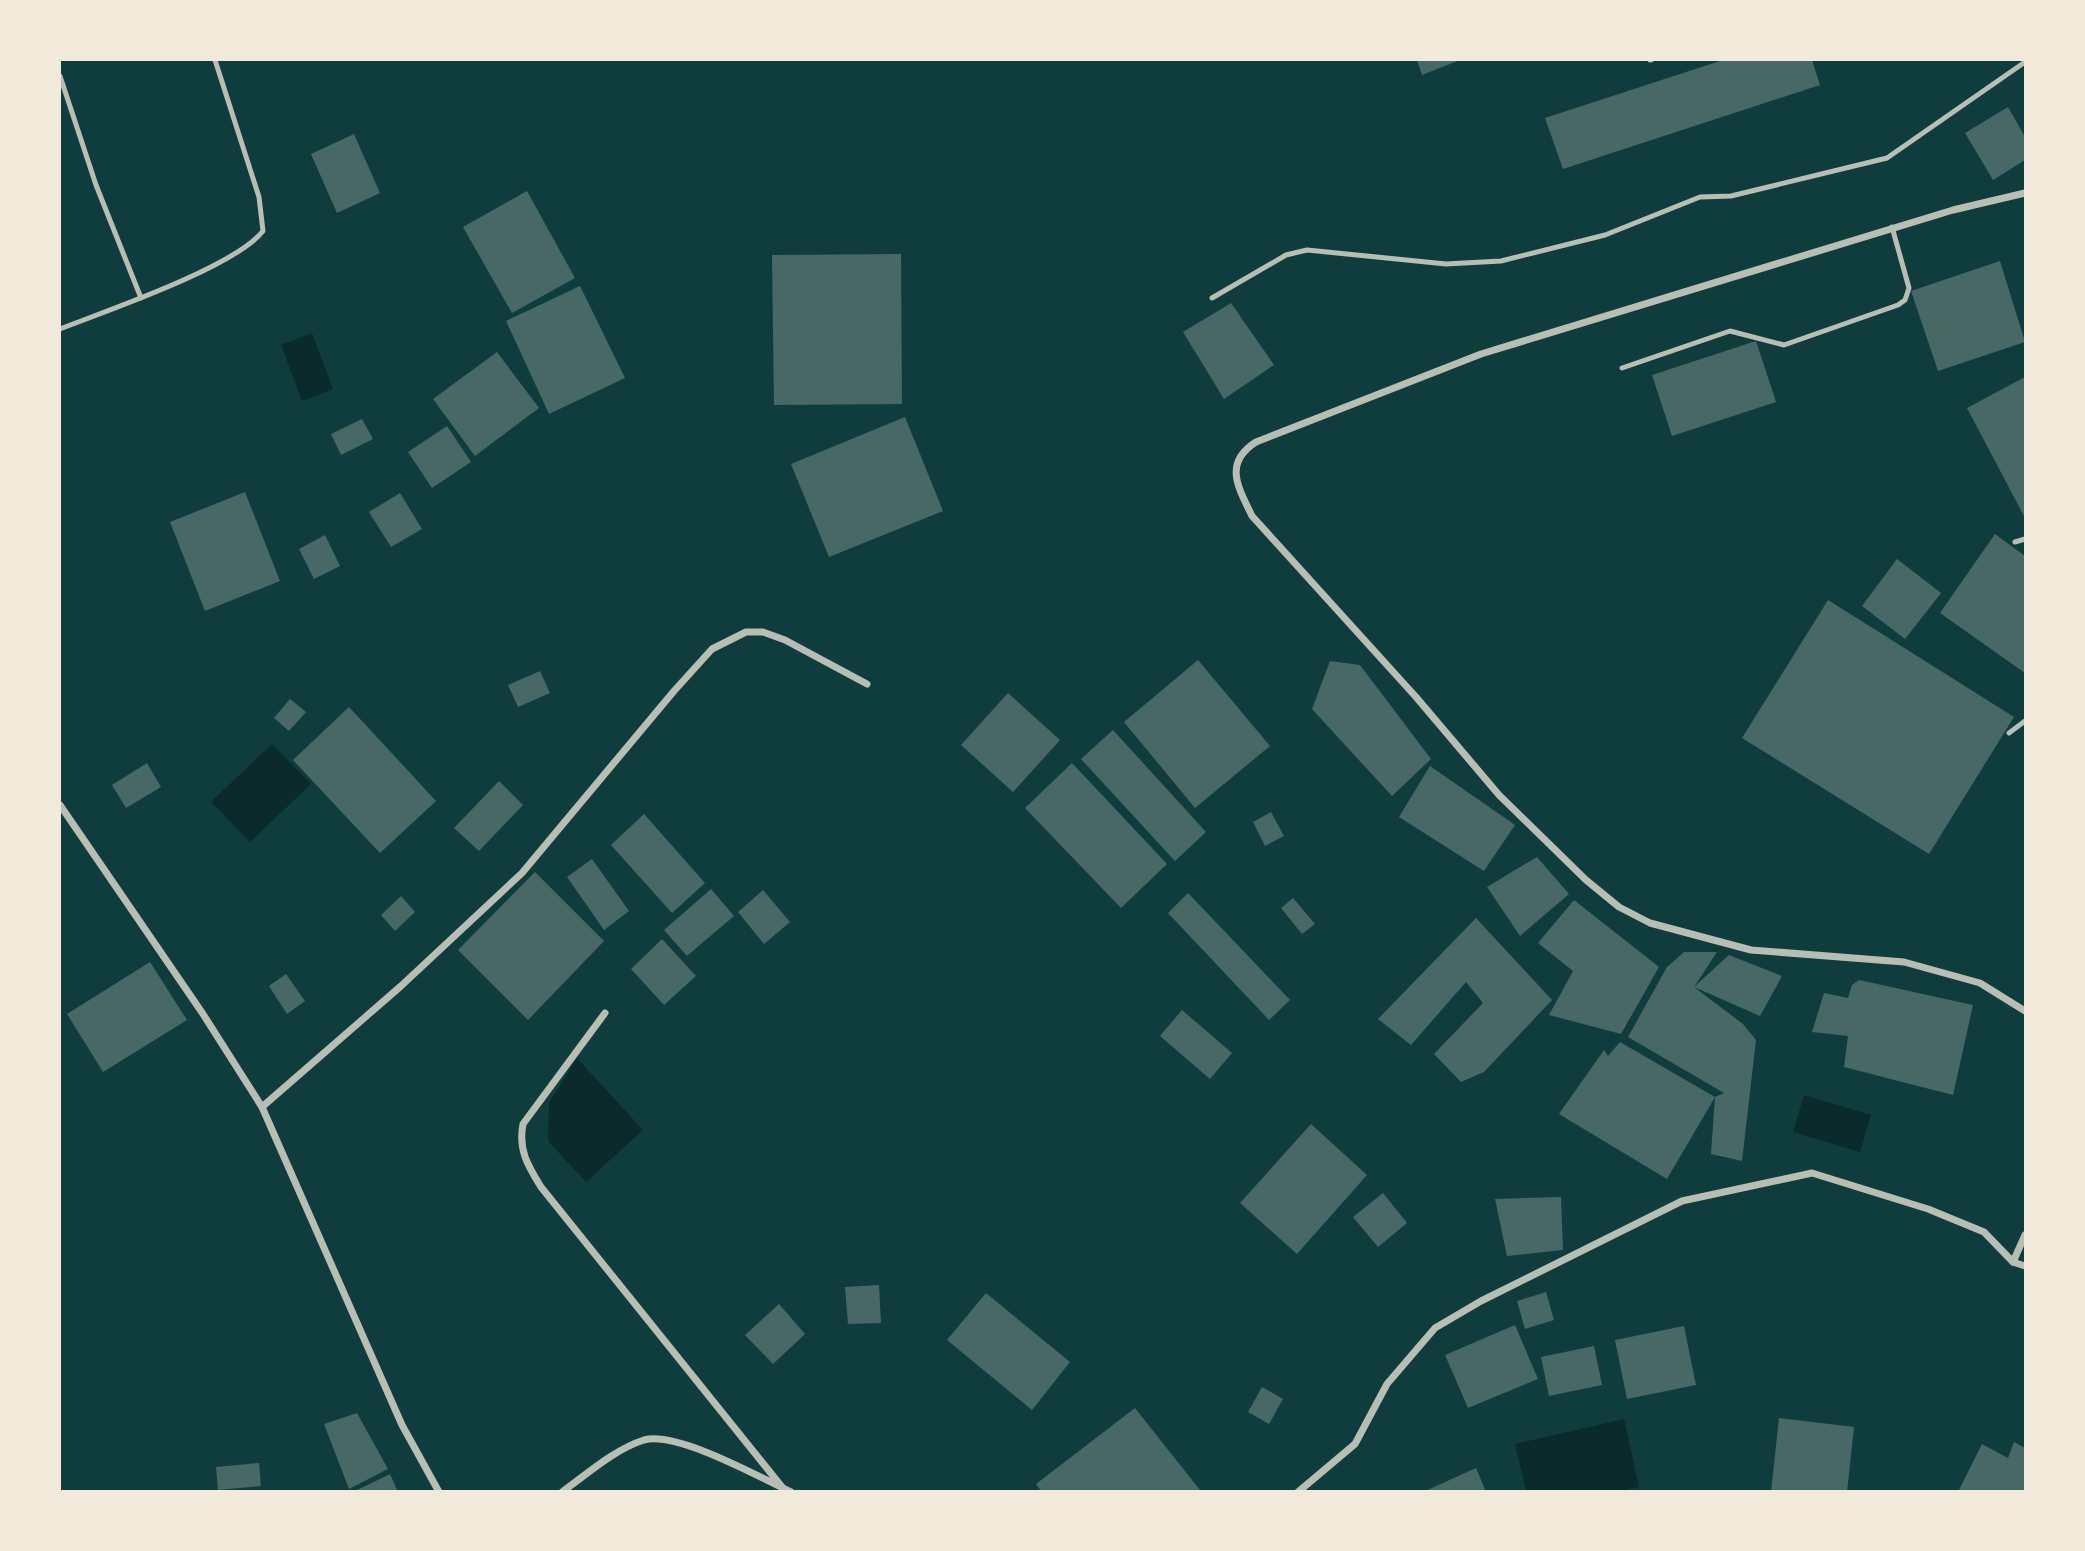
<svg xmlns="http://www.w3.org/2000/svg" width="2085" height="1551" font-family="'Exo 2',sans-serif">
<style>
.water{fill:#0a2a2b}
.building{fill:#486865}
.lines{fill:none;stroke-linecap:round;stroke-linejoin:round}
.service{stroke:#b8beb3;stroke-width:5}
.minor{stroke:#b8beb3;stroke-width:7}
</style>
<rect width="100%" height="100%" fill="#0f3d3e"/>
<g class="water">
<path d="M312 333 333 389 302 401 281 345Z"/>
<path d="M272 744 311 784 250 842 211 802Z"/>
<path d="M577 1058 643 1130 586 1182 548 1141 549 1103Z"/>
<path d="M1804 1095 1871 1115 1860 1152 1793 1132Z"/>
<path d="M1624 1419 1639 1487 1618 1492 1526 1491 1515 1444Z"/>
</g>
<g class="building">
<path d="M1417 60H1460L1422 75Z"/>
<path d="M1723 60H1812L1820 85 1563 169 1545 118Z"/>
<path d="M2008 107 2025 137V160L1993 180 1965 133Z"/>
<path d="M354 134 380 193 337 213 311 154Z"/>
<path d="M527 191 575 278 512 313 463 227Z"/>
<path d="M901 254 902 404 774 405 772 255Z"/>
<path d="M2000 261 2025 342 1938 371 1911 291Z"/>
<path d="M580 286 625 378 549 414 506 321Z"/>
<path d="M1231 303 1274 365 1224 399 1183 332Z"/>
<path d="M1756 341 1776 402 1672 436 1652 375Z"/>
<path d="M497 352 539 408 475 456 433 399Z"/>
<path d="M2025 377V518L1967 408Z"/>
<path d="M905 417 943 511 829 557 791 464Z"/>
<path d="M362 419 373 439 341 455 331 434Z"/>
<path d="M447 426 471 462 432 488 408 452Z"/>
<path d="M245 492 280 581 205 611 170 522Z"/>
<path d="M400 493 422 529 391 547 369 512Z"/>
<path d="M1995 534 2025 556V673L1940 613Z"/>
<path d="M325 535 340 566 314 579 299 549Z"/>
<path d="M1897 559 1941 593 1905 639 1862 606Z"/>
<path d="M1828 600 2014 717 1929 854 1742 738Z"/>
<path d="M1198 660 1270 746 1195 808 1124 722Z"/>
<path d="M1330 661 1360 665 1431 759 1392 796 1312 709Z"/>
<path d="M540 671 550 693 518 707 508 685Z"/>
<path d="M1008 693 1060 740 1013 792 961 745Z"/>
<path d="M290 699 306 712 289 731 274 718Z"/>
<path d="M349 707 436 801 380 853 293 760Z"/>
<path d="M1113 730 1206 832 1175 861 1081 759Z"/>
<path d="M147 763 161 787 126 808 112 785Z"/>
<path d="M1072 763 1167 864 1121 908 1025 808Z"/>
<path d="M1430 766 1515 825 1484 871 1399 817Z"/>
<path d="M499 781 523 805 479 851 454 828Z"/>
<path d="M1271 812 1284 836 1265 846 1253 822Z"/>
<path d="M644 814 705 883 672 913 611 845Z"/>
<path d="M1537 857 1569 894 1520 936 1487 887Z"/>
<path d="M592 859 629 911 604 930 567 877Z"/>
<path d="M535 872 604 941 528 1020 458 950Z"/>
<path d="M711 889 734 916 687 956 664 930Z"/>
<path d="M763 890 790 922 764 944 738 912Z"/>
<path d="M1188 893 1290 1000 1269 1020 1168 913Z"/>
<path d="M401 896 415 912 395 931 381 915Z"/>
<path d="M1293 898 1315 924 1302 934 1281 908Z"/>
<path d="M1574 900 1659 967 1621 1034 1549 1015 1573 971 1538 943Z"/>
<path d="M1476 918 1552 1000 1484 1072 1461 1082 1434 1054 1483 1003 1466 982 1411 1045 1378 1019Z"/>
<path d="M662 939 696 976 664 1005 631 969Z"/>
<path d="M1684 952H1717L1694 987 1729 955 1782 976 1760 1016 1694 987 1743 1024 1756 1040 1742 1161 1711 1154 1715 1097 1667 1179 1559 1114 1604 1050 1608 1056 1620 1042 1715 1097 1724 1093 1628 1037 1667 967Z"/>
<path d="M150 962 187 1020 103 1072 67 1014Z"/>
<path d="M286 974 305 1001 287 1014 269 986Z"/>
<path d="M1859 980 1973 1005 1953 1095 1844 1067 1848 1036 1812 1032 1824 993 1848 998 1852 985Z"/>
<path d="M1182 1010 1232 1053 1210 1079 1160 1036Z"/>
<path d="M1311 1124 1367 1175 1297 1254 1240 1203Z"/>
<path d="M1383 1193 1407 1223 1378 1247 1353 1217Z"/>
<path d="M1561 1197 1563 1250 1507 1256 1495 1199Z"/>
<path d="M879 1285 881 1323 848 1324 845 1287Z"/>
<path d="M1546 1292 1554 1320 1525 1329 1517 1301Z"/>
<path d="M986 1293 1070 1362 1032 1410 947 1340Z"/>
<path d="M779 1304 805 1334 773 1364 745 1335Z"/>
<path d="M1515 1325 1538 1379 1468 1408 1445 1355Z"/>
<path d="M1684 1326 1696 1385 1627 1399 1615 1340Z"/>
<path d="M1594 1346 1602 1385 1549 1396 1541 1357Z"/>
<path d="M1262 1387 1283 1399 1269 1424 1248 1412Z"/>
<path d="M1135 1408 1200 1490 1042 1492 1036 1484Z"/>
<path d="M357 1413 388 1469 349 1489 324 1424Z"/>
<path d="M1779 1418 1854 1427 1847 1492H1771Z"/>
<path d="M2014 1442 2025 1448V1492H1958L1982 1444 2008 1458Z"/>
<path d="M259 1463 261 1486 218 1490 216 1467Z"/>
<path d="M1476 1468 1486 1492H1423Z"/>
<path d="M390 1474 398 1492H353Z"/>
</g>
<g class="lines">
<g class="service">
<path d="M1650 60H1651"/>
<path d="M60 76 96 185 141 298"/>
<path d="M1212 298 1286 255 1307 250 1446 264 1501 261 1605 235 1700 197 1731 196 1887 158 2025 62"/>
<path d="M60 329C106 311 235 267 263 231L259 197 215 60"/>
<path d="M1622 368 1730 331 1784 345 1898 305 1905 300 1909 288 1892 227"/>
<path d="M2015 542 2025 539"/>
<path d="M2009 733 2025 721"/>
</g>
<g class="minor">
<path d="M2025 193 1953 210 1481 354 1256 442C1223 463 1238 487 1252 516L1416 697 1499 795 1586 880 1619 907 1650 923 1751 950 1904 962 1980 983 2025 1011"/>
<path d="M60 805 203 1014 262 1107 402 1425 439 1492"/>
<path d="M605 1013 523 1124C518 1150 528 1166 541 1187L782 1487"/>
<path d="M262 1107 401 986 522 873 674 691 712 649 746 632H763L785 640 867 684"/>
<path d="M2013 1262 2025 1235"/>
<path d="M562 1492C587 1474 615 1449 644 1440 677 1431 759 1477 791 1492"/>
<path d="M1298 1492 1355 1444 1387 1384 1435 1328 1481 1301 1682 1201 1812 1173 1928 1209 1984 1232 2013 1262 2025 1266"/>
</g>
</g>
<rect width="2085" height="1551" fill="none" stroke="#f1e9da" stroke-width="122"/>
</svg>
